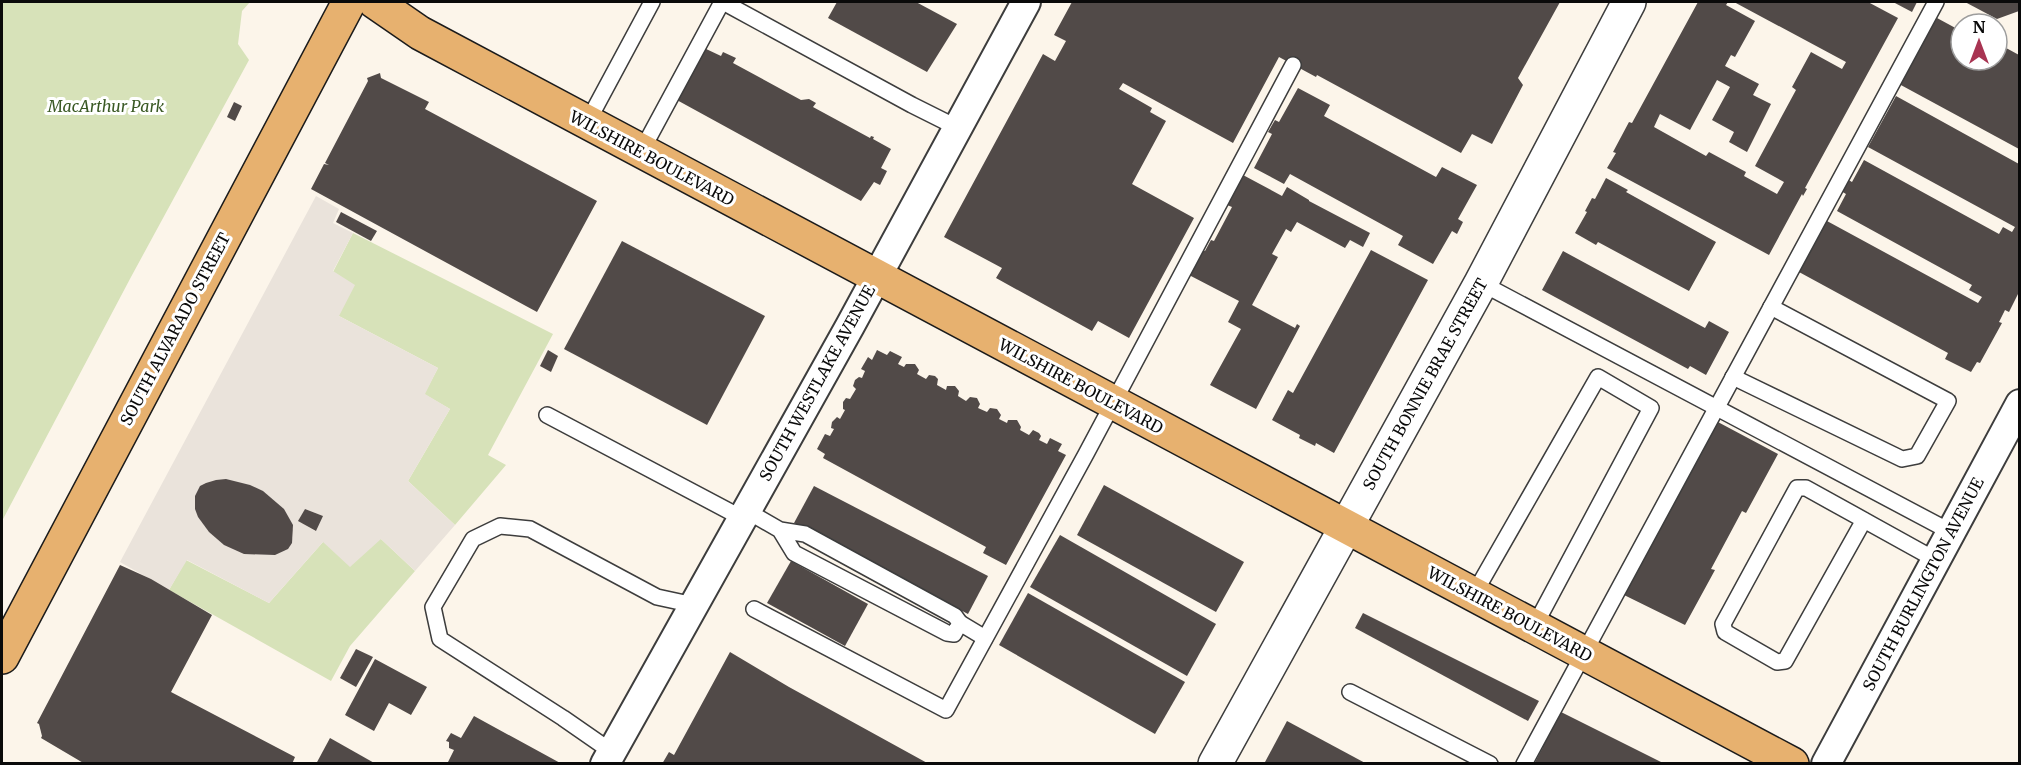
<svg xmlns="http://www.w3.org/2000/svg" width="2021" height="765" font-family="Merriweather,serif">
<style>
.green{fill:#d7e2b9}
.plaza{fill:#eae3db;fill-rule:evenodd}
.building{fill:#514a48}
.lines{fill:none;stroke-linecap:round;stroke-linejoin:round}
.service-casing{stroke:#3d3d3d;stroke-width:18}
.minor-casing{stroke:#3d3d3d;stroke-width:32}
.tertiary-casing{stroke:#3d3d3d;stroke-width:36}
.primary-casing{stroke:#1b1b1b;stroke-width:36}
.service{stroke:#fff;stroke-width:15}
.minor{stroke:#fff;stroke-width:28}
.tertiary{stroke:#fff;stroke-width:33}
.primary{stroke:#e7b16f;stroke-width:33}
.labels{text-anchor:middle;stroke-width:6;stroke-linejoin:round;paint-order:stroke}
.park-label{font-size:16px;font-style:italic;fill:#3a5924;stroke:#fff}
.street-label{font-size:16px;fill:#0a0a0a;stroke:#fff}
</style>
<rect width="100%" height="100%" fill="#fcf5ea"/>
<g class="green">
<path d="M2 2H250L242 11 238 44 249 60 131 277 2 521Z"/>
<path d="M353 233 553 334 488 455 506 465 455 525 408 481 450 409 424 394 438 368 339 316 333 272Z"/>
<path d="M381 539 415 571 350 646 331 681 169 590 186 560 269 603 323 542Z"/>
</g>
<path class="plaza" d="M316 196 339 209 333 223 353 233 333 271 355 285 339 316 438 368 425 394 450 409 408 481 455 525 415 571 381 539 350 567 323 542 269 603 187 560 169 590 120 562ZM305 509 323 516 315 531 299 521Z"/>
<g class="building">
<path d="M837 2H916L957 24 927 72 828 18Z"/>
<path d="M1072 2H1560L1518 78 1523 85 1492 144 1472 134 1461 153 1317 75 1316 77 1279 57 1233 143 1123 83 1119 89 1152 108 1150 112 1166 121 1132 184 1194 218 1129 338 1098 321 1092 331 996 278 1002 268 944 237 1043 54 1055 61 1066 41 1054 35Z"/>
<path d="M1698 2H1728L1726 5 1755 21 1735 57 1731 55 1725 66 1759 84 1753 95 1771 104 1747 152 1729 142 1734 132 1712 120 1730 87 1717 80 1690 130 1660 114 1654 127 1706 156 1709 152 1746 172 1744 176 1777 194 1784 182 1755 166 1796 90 1792 87 1811 52 1842 69 1846 62 1734 2H1868L1898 18 1805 188 1807 189 1803 196 1802 194 1769 255 1607 168 1616 153 1613 152 1629 122 1632 123Z"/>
<path d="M1893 2H1917L1912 12Z"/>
<path d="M1965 2H2019V11L1997 19Z"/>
<path d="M1937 18 1961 31V60H1997V43L2019 55V149L1899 84Z"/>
<path d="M704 48 721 56 723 52 736 58 733 63 801 100 809 99 816 103 813 107 870 138 871 136 874 137 873 139 891 149 881 168 887 171 880 185 874 182 861 201 675 99Z"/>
<path d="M380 73 381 78 429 102 425 109 597 201 537 312 311 189 324 164 329 165 325 163 368 81 367 78Z"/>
<path d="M1298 88 1330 105 1324 116 1436 177 1442 167 1477 185 1458 219 1463 222 1457 234 1452 231 1433 264 1398 245 1403 236 1290 174 1284 184 1254 168 1272 134 1268 132 1275 120 1279 122Z"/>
<path d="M1896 96 2019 164V292L2009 312 2005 310 1999 322 2002 323 1980 363 1977 362 1971 372 1945 359 1948 353 1799 272 1827 221 1978 303 1982 297 1969 290 1972 285 1837 211 1846 194 1841 191 1847 179 1852 182 1864 160 1999 234 2003 227 2012 232 2015 227 1868 147Z"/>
<path d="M234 102 242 106 235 121 227 117Z"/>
<path d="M1243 175 1282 196 1287 187 1309 200V201L1370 233 1363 247 1350 240 1345 248 1297 222 1291 232 1286 229 1272 254 1278 257 1252 305 1295 328 1297 324 1300 326 1256 409 1210 385 1241 329 1228 322 1239 301 1189 275 1202 250 1205 251 1211 240 1214 241 1232 207 1227 205Z"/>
<path d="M1606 178 1628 190 1626 192 1716 242 1689 291 1598 242 1596 245 1575 233 1587 212 1585 211 1592 198 1595 199Z"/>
<path d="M341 212 377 231 371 241 336 222Z"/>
<path d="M622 241 765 316 707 425 564 349Z"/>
<path d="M1371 250 1428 280 1334 453 1316 443 1315 446 1299 438 1300 435 1272 420 1288 390 1293 393Z"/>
<path d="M1563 251 1705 328 1709 321 1729 332 1706 375 1690 366 1688 369 1542 290Z"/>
<path d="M548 350 558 356 551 372 540 366Z"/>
<path d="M877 350 887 355 890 351 902 357 898 364 904 367 906 364H915L919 370 917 374 926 379 929 375 935 376 938 379 937 385 946 390 947 386H955L959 391 958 396 966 401 970 397 977 398 980 404 978 408 987 412 990 408 997 409 1001 415 999 419 1007 423 1008 420H1017L1021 427 1020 430 1029 435 1033 430 1039 433 1041 436 1039 440 1047 444 1050 438 1062 444 1058 451 1066 455 1006 565 983 553 986 547 823 458 825 454 817 449 825 434 830 436 834 429 831 428 832 422 837 417 840 419 845 410 843 409V402L846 398 850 399 856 389 853 386 855 380 859 377 862 378 865 371 861 369 868 357 872 360Z"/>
<path d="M1716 421 1778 454 1746 513 1742 511 1711 569 1715 570 1685 625 1622 594Z"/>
<path d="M226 479 250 485 263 491 284 509 293 525 292 543 288 549 275 555 244 554 224 545 209 532 198 517 195 509V496L200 486 206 483 216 480Z"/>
<path d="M1104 485 1244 562 1216 612 1077 535Z"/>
<path d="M814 486 988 576 968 614 794 523Z"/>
<path d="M305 509 323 516 316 531 298 521Z"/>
<path d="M1060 535 1216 624 1187 676 1030 587Z"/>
<path d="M791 561 868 604 845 646 767 603Z"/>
<path d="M120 565 151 579 212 615 171 692 295 757 292 764H85L41 738 42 736 39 724 37 723Z"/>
<path d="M1028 593 1185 682 1155 734 999 645Z"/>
<path d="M1363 613 1539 701 1528 721 1355 628Z"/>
<path d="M356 649 373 657 356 687 340 678Z"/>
<path d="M730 652 789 687 929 764H662L669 752 674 755Z"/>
<path d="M375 659 427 687 411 715 389 703 374 731 345 715Z"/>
<path d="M1559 711 1665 764H1534L1543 747 1540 746Z"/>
<path d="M474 716 562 764H447L454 750 449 748V742L446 741 451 733 461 738Z"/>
<path d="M1287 721 1367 764H1268L1265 762Z"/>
<path d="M330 738 376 764H316Z"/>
</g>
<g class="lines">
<g class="service-casing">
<g id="service">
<path d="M723 2 912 105 958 128"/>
<path d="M587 123 652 2"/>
<path d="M641 152 722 2"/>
<path d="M1481 283 1951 532"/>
<path d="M1733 377 1902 459 1917 456 1948 401 1771 307"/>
<path d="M547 415 742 518"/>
<path d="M747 511 780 530 805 534 955 616 960 623 954 634 947 633 794 553 780 530"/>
<path d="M1864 520 1785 661 1777 662 1725 632 1723 624 1797 488H1806C1849 512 1893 536 1936 560"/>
<path d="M1474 594 1598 377 1651 408 1534 627"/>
<path d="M754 609 946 710 1086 454 1293 65"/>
<path d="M960 623 985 638"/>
<path d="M1350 692 1490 764"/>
<path d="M612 752 563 718 440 639 433 607 473 539 500 526 530 529 657 597 694 605"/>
<path d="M1524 764 1936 2"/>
</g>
</g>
<g class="minor-casing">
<g id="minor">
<path d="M605 764 850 326 1026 2"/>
<path d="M1826 764 2020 404"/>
</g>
</g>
<g class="tertiary-casing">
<path id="tertiary" d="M1215 764 1481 283 1629 2"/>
</g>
<g class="primary-casing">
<g id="primary">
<path d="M375 2 420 33 1792 764"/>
<path d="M2 657 349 2"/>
</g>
</g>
<use href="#service" class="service"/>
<use href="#minor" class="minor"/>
<use href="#tertiary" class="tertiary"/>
<use href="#primary" class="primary"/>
</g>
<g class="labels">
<g class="park-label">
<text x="106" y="112">MacArthur Park</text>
</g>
<g class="street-label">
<text transform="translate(652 158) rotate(28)" y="6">WILSHIRE BOULEVARD</text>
<text transform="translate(175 329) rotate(-62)" y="6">SOUTH ALVARADO STREET</text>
<text transform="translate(817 383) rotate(-61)" y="6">SOUTH WESTLAKE AVENUE</text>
<text transform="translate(1425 384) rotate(-61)" y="6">SOUTH BONNIE BRAE STREET</text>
<text transform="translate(1081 386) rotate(28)" y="6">WILSHIRE BOULEVARD</text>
<text transform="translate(1923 584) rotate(-62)" y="6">SOUTH BURLINGTON AVENUE</text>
<text transform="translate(1510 614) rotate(28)" y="6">WILSHIRE BOULEVARD</text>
</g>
</g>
<rect width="2021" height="765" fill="none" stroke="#0a0a0a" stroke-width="6"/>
<g transform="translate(1979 42)"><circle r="28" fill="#ffffff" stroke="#9d9d9d" stroke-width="1.5"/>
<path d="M0-4.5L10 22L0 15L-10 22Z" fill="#a83452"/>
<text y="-9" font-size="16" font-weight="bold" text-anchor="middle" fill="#0a0a0a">N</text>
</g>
</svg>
